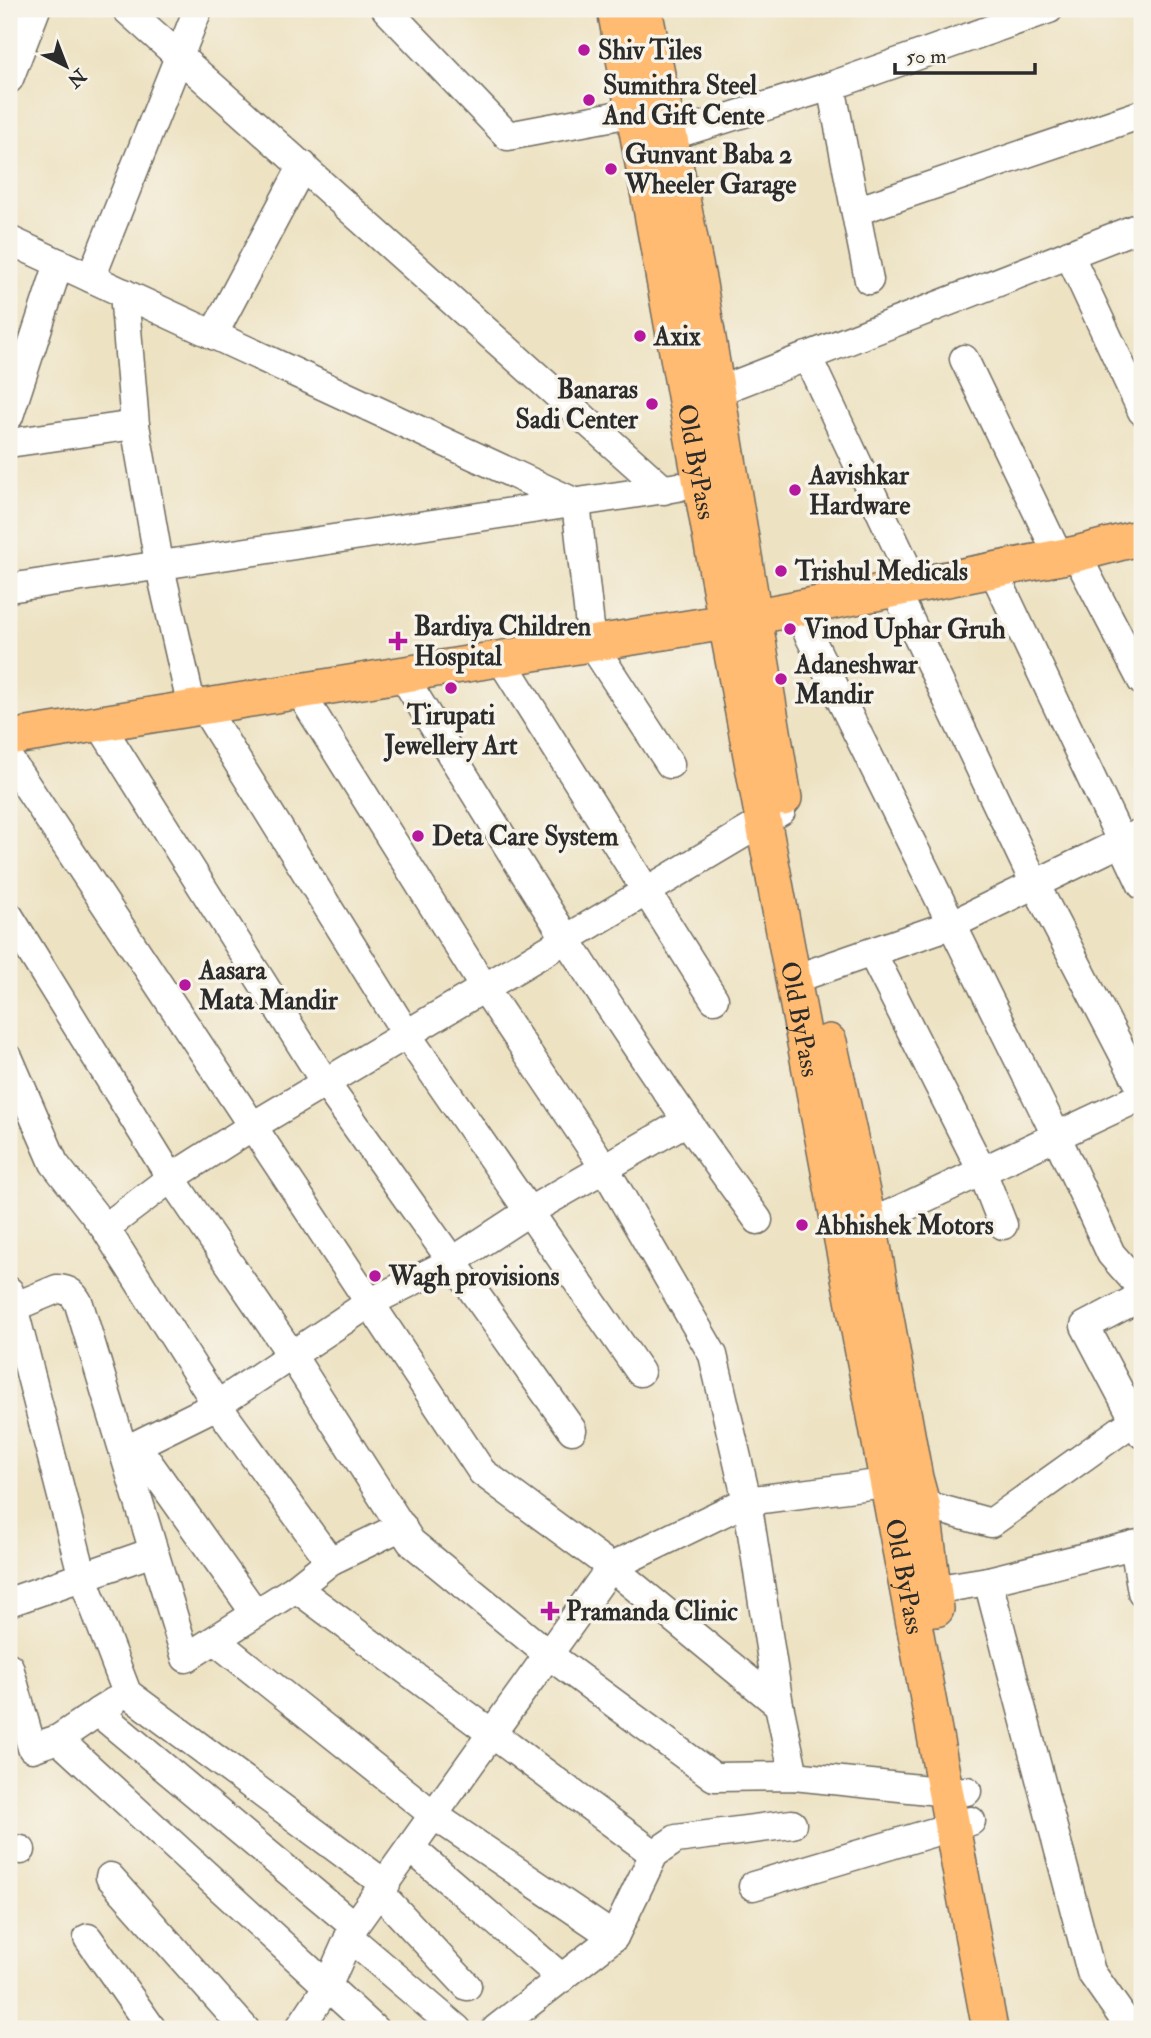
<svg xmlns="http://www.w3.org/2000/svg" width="1151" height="2038" font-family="'IM FELL Double Pica',serif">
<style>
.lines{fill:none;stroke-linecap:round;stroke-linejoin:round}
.minor-casing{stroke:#6f6b60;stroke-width:31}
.major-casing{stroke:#6f6b60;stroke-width:38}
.minor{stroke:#fff;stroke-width:28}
.major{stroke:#ffbb71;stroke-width:35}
.poi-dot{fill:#b5179e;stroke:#f7f3e8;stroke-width:2.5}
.labels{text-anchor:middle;stroke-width:7;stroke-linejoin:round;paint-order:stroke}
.poi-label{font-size:26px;font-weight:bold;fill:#2b2b2b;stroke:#f7f3e8;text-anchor:start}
.street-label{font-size:26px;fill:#2b2b2b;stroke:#f7f3e8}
</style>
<rect width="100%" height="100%" fill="#f7f3e8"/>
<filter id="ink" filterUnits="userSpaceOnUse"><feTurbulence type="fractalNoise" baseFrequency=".0143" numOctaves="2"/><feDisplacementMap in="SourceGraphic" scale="14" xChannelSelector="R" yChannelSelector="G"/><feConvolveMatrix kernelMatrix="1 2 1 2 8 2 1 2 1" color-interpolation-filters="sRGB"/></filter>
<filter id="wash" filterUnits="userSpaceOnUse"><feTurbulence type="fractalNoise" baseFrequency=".00686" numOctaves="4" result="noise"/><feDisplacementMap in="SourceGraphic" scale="28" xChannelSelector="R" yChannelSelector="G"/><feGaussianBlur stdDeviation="1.57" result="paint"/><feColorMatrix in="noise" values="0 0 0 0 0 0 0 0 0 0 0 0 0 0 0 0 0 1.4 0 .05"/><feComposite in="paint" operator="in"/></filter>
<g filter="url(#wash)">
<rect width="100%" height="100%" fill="#ede2c2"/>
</g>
<g filter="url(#ink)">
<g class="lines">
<g class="minor-casing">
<g id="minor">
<path d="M126 9 664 490"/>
<path d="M386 9 508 136 652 109"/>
<path d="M9 79 36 9"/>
<path d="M831 86 869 280"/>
<path d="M650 142 831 86 1049 9"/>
<path d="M856 211 1142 114"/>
<path d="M9 240 576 503 592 644 670 764"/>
<path d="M1069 254 1142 411"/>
<path d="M91 278 198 9"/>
<path d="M124 293 135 425 159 563 192 708"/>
<path d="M213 335 303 165"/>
<path d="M807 356 915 585"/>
<path d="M964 359 1059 557"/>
<path d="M716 392 1142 226"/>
<path d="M9 416 59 263"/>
<path d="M9 443 135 425"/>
<path d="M1076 554 1142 681"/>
<path d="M993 570 1142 885"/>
<path d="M9 588 678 487"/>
<path d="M895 589 1035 884 1142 1090"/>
<path d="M796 609 1056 1135 1111 1254 1142 1289"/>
<path d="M500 658 714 999"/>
<path d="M402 674C516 861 628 1044 758 1220"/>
<path d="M299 691 485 989 604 1167 713 1355 747 1501 779 1705 794 1776"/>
<path d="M203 706 407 1035 640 1372"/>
<path d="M99 723 326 1084 572 1430"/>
<path d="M9 759 482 1472 611 1567 779 1705"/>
<path d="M9 916 171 1178 291 1354 411 1542 549 1655 714 1777 794 1776 948 1792 967 1791"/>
<path d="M872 953 982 1171 1003 1225"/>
<path d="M794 979 953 924 1142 832"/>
<path d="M9 1059 54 1163 105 1228 217 1405 330 1561"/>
<path d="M105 1228 171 1178 251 1127 781 811"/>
<path d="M850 1233 1142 1096"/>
<path d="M9 1291 83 1578 127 1693 386 1885"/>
<path d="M1142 1296 1085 1326 1142 1434"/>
<path d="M9 1309 57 1289C69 1289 74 1294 79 1304L186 1658 296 1588 330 1561 402 1526"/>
<path d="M136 1445 255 1613"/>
<path d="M126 1450 217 1405 371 1302 453 1261 528 1212 685 1122"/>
<path d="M903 1503 922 1504 991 1523 1142 1415"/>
<path d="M1134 1545 1142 1592"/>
<path d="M988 1581 1091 1972 1131 2029"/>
<path d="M296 1588 654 1854"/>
<path d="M914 1593 988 1581 1142 1543"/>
<path d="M9 1602 153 1552"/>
<path d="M216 1641 435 1816 614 1937"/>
<path d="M9 1667 32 1748 58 1739 113 1702"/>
<path d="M98 1712 354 1926"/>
<path d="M58 1739 374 2029"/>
<path d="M9 1848 21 1850"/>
<path d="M412 1849 562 1978"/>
<path d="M110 1877 245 2029"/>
<path d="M753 1886 971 1821"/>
<path d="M380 1893 467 1986"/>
<path d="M349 1937 457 2029"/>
<path d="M88 1938 152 2029"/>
<path d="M299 2029 327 1987 354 1926 611 1567 747 1501 908 1480"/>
<path d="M496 2029 614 1937 654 1854 676 1839 792 1824"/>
</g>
</g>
<g class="major-casing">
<g id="major">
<path id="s1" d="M615 9 726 622 990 2029"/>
<path d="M644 9 699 284 784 798"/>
<path d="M9 738 726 622 1076 554 1142 537"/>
<path d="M829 1042 869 1224 915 1478 922 1504 936 1609"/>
</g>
</g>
<use href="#minor" class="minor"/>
<use href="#major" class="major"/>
</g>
</g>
<g class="poi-dot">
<circle cx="584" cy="50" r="7"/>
<circle cx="589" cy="100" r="7"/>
<circle cx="611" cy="169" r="7"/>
<circle cx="640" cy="336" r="7"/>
<circle cx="652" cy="404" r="7"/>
<circle cx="795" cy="490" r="7"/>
<circle cx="781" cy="571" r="7"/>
<circle cx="790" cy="629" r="7"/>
<path d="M394.5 630.5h7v7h7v7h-7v7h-7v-7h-7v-7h7z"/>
<circle cx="781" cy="679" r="7"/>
<circle cx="451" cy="688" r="7"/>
<circle cx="418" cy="836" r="7"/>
<circle cx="185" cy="985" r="7"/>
<circle cx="802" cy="1225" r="7"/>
<circle cx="375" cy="1276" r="7"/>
<path d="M546.5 1600.5h7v7h7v7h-7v7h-7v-7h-7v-7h7z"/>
</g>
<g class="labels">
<g class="poi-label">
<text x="598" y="59">Shiv Tiles</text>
<text x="603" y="94">Sumithra Steel<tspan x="603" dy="30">And Gift Cente</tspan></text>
<text x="625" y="163">Gunvant Baba 2<tspan x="625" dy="30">Wheeler Garage</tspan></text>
<text x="654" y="345">Axix</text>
<text x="638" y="398" text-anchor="end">Banaras<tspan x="638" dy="30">Sadi Center</tspan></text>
<text x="809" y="484">Aavishkar<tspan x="809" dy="30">Hardware</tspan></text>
<text x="795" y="580">Trishul Medicals</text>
<text x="414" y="635">Bardiya Children<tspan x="414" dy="30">Hospital</tspan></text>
<text x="804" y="638">Vinod Uphar Gruh</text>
<text x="795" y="673">Adaneshwar<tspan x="795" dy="30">Mandir</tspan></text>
<text x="451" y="724" text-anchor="middle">Tirupati<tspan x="451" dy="30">Jewellery Art</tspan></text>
<text x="432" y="845">Deta Care System</text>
<text x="199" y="979">Aasara<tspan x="199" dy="30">Mata Mandir</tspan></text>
<text x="816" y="1234">Abhishek Motors</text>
<text x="389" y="1285">Wagh provisions</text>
<text x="566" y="1620">Pramanda Clinic</text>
</g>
<g class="street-label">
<text dy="9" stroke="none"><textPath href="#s1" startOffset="460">Old ByPass</textPath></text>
<text dy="9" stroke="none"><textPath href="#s1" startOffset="1027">Old ByPass</textPath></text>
<text dy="9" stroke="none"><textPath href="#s1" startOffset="1594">Old ByPass</textPath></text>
</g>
</g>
<rect width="1151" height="2038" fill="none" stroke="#f7f3e8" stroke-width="35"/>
<g transform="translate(66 66) rotate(138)" stroke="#f7f3e8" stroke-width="5" paint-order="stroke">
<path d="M0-5L12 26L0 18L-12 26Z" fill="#2b2b2b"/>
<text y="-10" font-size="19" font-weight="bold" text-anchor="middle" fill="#2b2b2b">N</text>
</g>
<path d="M895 63v10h140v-10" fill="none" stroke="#2b2b2b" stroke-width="3.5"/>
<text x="906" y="63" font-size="21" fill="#2b2b2b" stroke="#f7f3e8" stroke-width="5" paint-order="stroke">50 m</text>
</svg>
